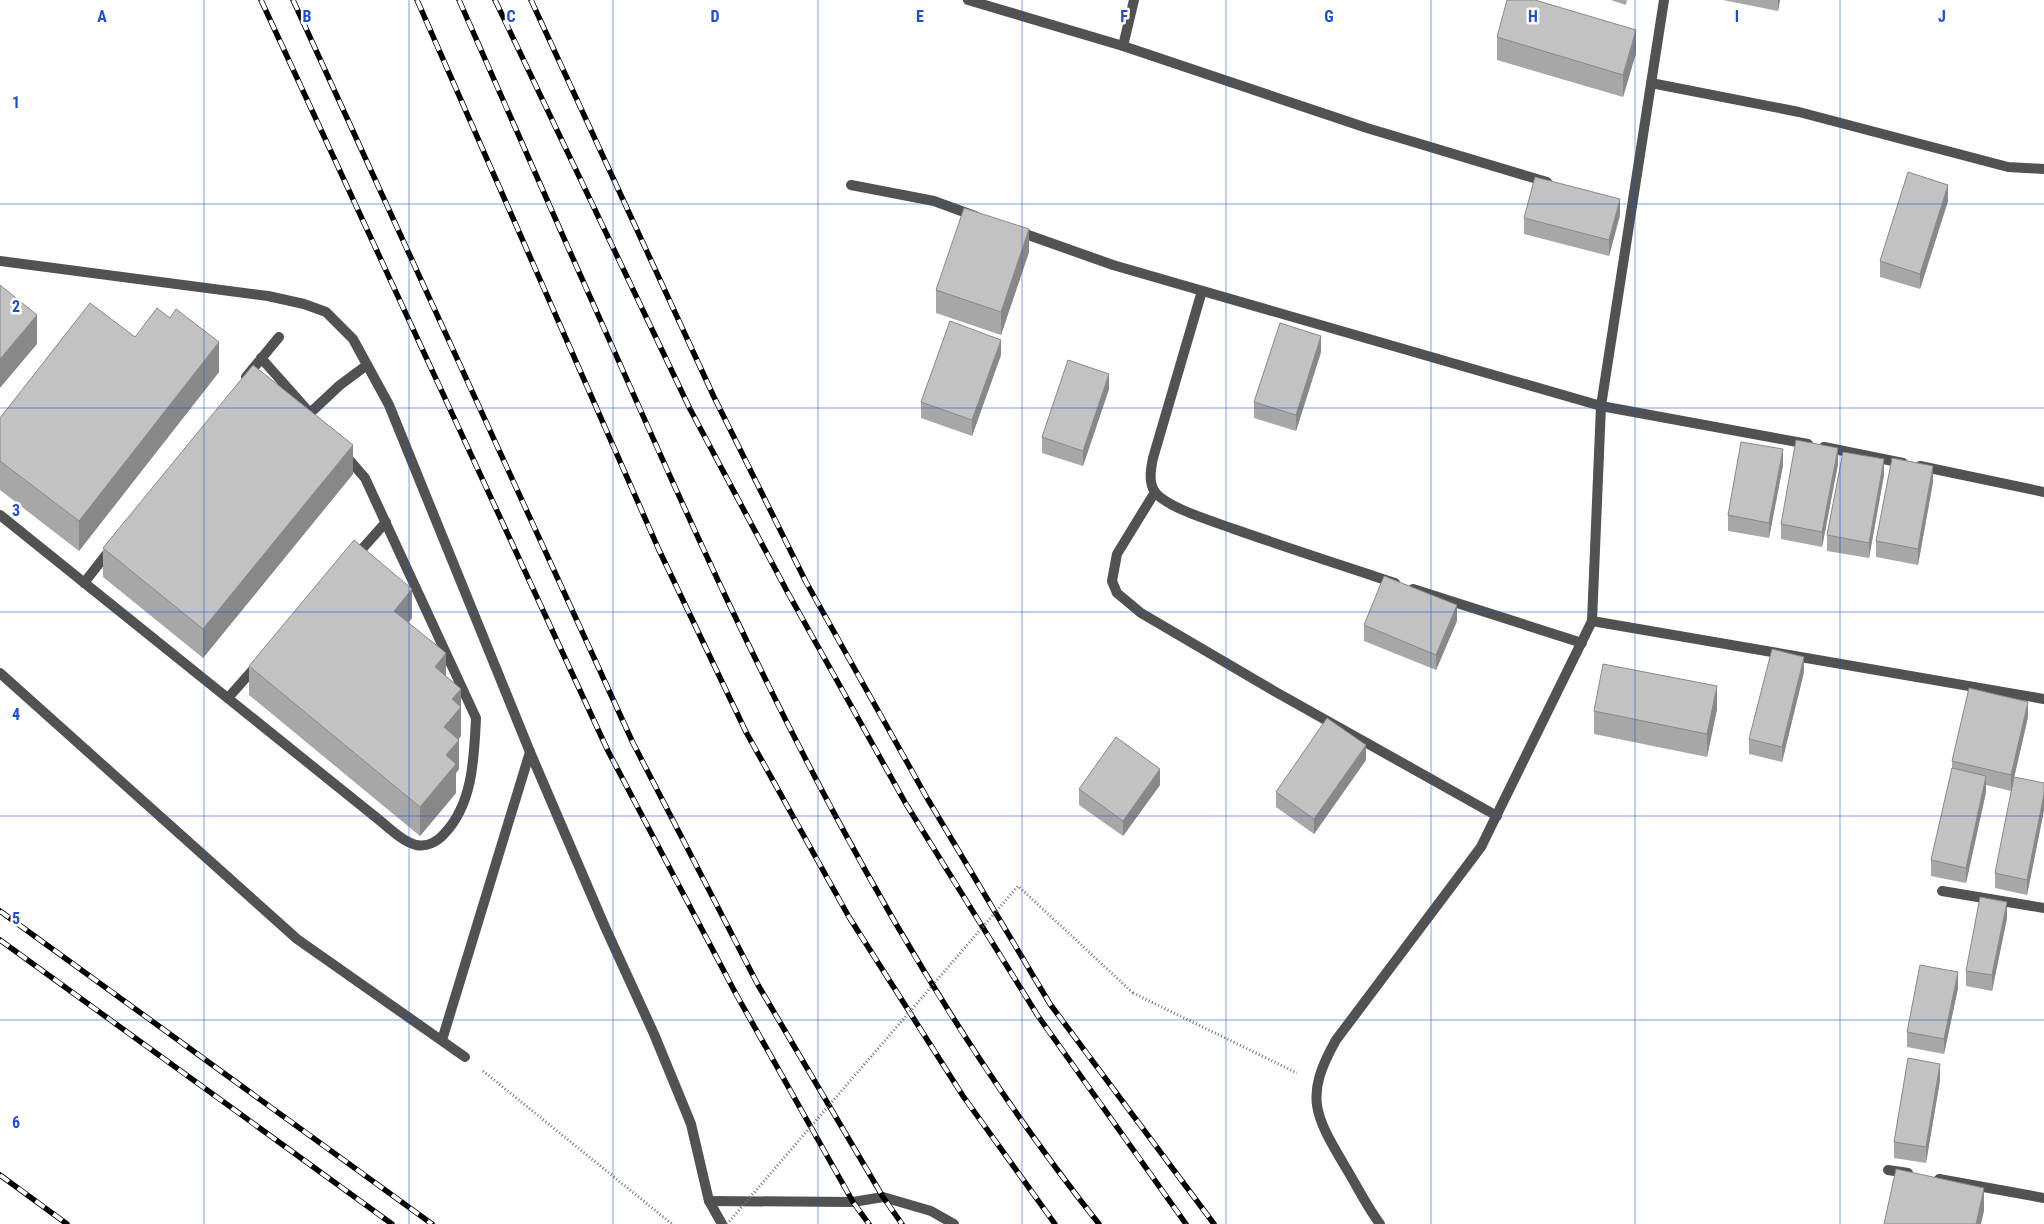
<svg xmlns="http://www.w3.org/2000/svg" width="2044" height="1224" font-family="'Roboto Condensed',sans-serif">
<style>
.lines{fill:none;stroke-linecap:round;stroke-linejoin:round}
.path{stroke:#747474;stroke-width:3;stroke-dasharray:1 2.5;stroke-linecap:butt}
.service{stroke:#525252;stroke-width:10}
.minor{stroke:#525252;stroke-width:10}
.tertiary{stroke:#525252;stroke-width:10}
.rail-casing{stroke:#000;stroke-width:5.5}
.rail{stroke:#fff;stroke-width:4;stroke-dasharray:11;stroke-linecap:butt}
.path-bridge{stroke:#747474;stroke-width:3;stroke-dasharray:1 2.5;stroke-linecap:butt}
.wall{fill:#a7a7a7}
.shaded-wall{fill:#888}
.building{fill:#c2c2c2;stroke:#888}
.grid{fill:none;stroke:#1d4ed8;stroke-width:1;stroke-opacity:0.55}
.grid-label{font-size:16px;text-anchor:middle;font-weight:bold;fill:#1d4ed8;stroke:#fff;stroke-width:5;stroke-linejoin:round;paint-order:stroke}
</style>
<rect width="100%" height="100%" fill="#fff"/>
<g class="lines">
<g class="path">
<path d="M1133 993 1297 1073"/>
<path d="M483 1071 672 1224"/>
</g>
<g class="service">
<path d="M261 358 310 413"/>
<path d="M246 377 279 337"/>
<path d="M310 413 340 385 367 365"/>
<path d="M0 515 378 819C389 828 402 841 416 845 427 847 437 842 444 834 473 804 474 758 476 718L365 478 345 455"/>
<path d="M355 557 386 522"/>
<path d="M84 583 112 547"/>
<path d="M0 673 297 939 465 1057"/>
<path d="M228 698 258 664"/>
<path d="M442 1040 530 752"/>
</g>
<g class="minor">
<path d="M968 0 1123 46 1367 128 1547 182"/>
<path d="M1123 46 1134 0"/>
<path d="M1651 83 1799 112 2008 167 2044 169"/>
<path d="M851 185 934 201 975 216"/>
<path d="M1017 231 1113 265 1601 406 1808 444"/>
<path d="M1202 291 1153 458C1151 468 1148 482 1155 492 1167 508 1215 522 1234 529 1288 548 1341 565 1395 583"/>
<path d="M1824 447 1903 463"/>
<path d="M1920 466 2044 492"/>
<path d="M1155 492 1117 554 1112 581 1117 593 1141 613 1274 691 1497 816"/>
<path d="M1413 589 1582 643"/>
<path d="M1592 621 2044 699"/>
<path d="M1942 891 2044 908"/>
<path d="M1888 1170 1908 1173"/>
<path d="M1939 1179 2044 1198"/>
<path d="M1380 1224C1367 1207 1357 1186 1346 1168 1314 1114 1304 1097 1336 1040L1481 847 1592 621 1601 406 1664 0"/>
</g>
<g class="tertiary">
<path d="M0 261 268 296 304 304 326 312 353 339 389 405 530 752 605 927 654 1034 691 1124 709 1201 722 1224"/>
<path d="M709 1201 853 1202 883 1197 931 1211 954 1224"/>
</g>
<g class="rail-casing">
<g id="rail">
<path d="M261 0 608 751 736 994 853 1202 869 1224"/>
<path d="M293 0 633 743 758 985 883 1197 902 1224"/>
<path d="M417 0 659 550 746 732 849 917 963 1096 1055 1224"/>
<path d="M459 0C515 127 571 255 628 382 758 676 898 971 1099 1224"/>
<path d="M495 0 690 409 788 593 906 804 1038 1016 1186 1224"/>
<path d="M531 0 714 397 806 582 927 798 1050 1004 1214 1224"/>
<path d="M0 911 432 1224"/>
<path d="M0 940 392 1224"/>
<path d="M0 1175 67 1224"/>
</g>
</g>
<use href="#rail" class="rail"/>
<path class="path-bridge" d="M727 1224 1018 886 1133 993"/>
</g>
<g class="wall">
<path d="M1611 0H1627L1626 5Z"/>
<path d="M1723 0H1780L1778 11Z"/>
<path d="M1497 37 1636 53 1623 97 1497 60Z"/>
<path d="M1948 201 1920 289 1880 277V261Z"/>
<path d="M1620 215 1609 256 1524 234V218Z"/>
<path d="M1029 252 1001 335 936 313V290Z"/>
<path d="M135 337 219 372 79 551 0 490V418Z"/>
<path d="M1321 352 1296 431 1254 418V402Z"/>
<path d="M1001 355 972 436 921 418V402Z"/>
<path d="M1109 389 1083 466 1042 453V437Z"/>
<path d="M1838 464 1822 547 1781 539V524Z"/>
<path d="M1783 465 1769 538 1728 531V515Z"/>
<path d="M353 474 203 658 103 577V548Z"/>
<path d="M1884 475 1869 558 1827 551V535Z"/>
<path d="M1933 482 1918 565 1876 557V541Z"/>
<path d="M412 618 408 623 446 676 461 689V736L458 739 459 769 456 773V793L420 836 249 695V666Z"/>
<path d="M1457 621 1436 670 1364 641V625Z"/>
<path d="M1804 672 1782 762 1749 754V739Z"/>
<path d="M1717 709 1707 757 1594 734V711Z"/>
<path d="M2028 717 2011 791 1986 785V792L1966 883 1931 876V860L1952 769V761Z"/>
<path d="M1366 760 1314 834 1276 807V792Z"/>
<path d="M2044 783V810L2027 895 1995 888V873Z"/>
<path d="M1160 785 1123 836 1079 805V789Z"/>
<path d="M2007 918 1992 991 1966 986V971Z"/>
<path d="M1958 988 1944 1054 1907 1047V1032Z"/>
<path d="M1940 1080 1926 1163 1894 1158V1142Z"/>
</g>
<g class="shaded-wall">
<path d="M1778 0H1780L1778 11Z"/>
<path d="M1636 30V53L1623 97V75Z"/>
<path d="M1948 185V201L1920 289V274Z"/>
<path d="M1620 199V215L1609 256V240Z"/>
<path d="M1029 229V252L1001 335V312Z"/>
<path d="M37 315V344L0 388V359Z"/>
<path d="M1321 336V352L1296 431V415Z"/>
<path d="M1001 340V355L972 436V420Z"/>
<path d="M219 342V372L79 551V521Z"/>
<path d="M1109 374V389L1083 466V451Z"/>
<path d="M353 445V474L203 658V629Z"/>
<path d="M1838 448V464L1822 547V532Z"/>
<path d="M1783 449V465L1769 538V523Z"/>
<path d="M1884 459V475L1869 558V543Z"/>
<path d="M1933 466V482L1918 565V549Z"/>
<path d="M412 589V618L394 640V611Z"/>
<path d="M1457 605V621L1436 670V655Z"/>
<path d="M446 653V683L435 667Z"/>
<path d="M1804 657V672L1782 762V747Z"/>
<path d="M1717 686V709L1707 757V734Z"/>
<path d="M461 689V736L444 756V727L452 699Z"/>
<path d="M2028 702V717L2011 791V775Z"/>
<path d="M459 740V769L456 773V793L420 836V807L446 755Z"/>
<path d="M1366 745V760L1314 834V819Z"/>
<path d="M1160 769V785L1123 836V821Z"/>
<path d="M1986 776V792L1966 883V868Z"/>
<path d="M2044 794V810L2027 895V880Z"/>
<path d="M2007 902V918L1992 991V975Z"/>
<path d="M1958 972V988L1944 1054V1039Z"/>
<path d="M1940 1064V1080L1926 1163V1147Z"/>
<path d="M1984 1188V1211L1981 1224H1976Z"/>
</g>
<g class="building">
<path d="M1507 0H1535L1636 30 1623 75 1497 37Z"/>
<path d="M1908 172 1948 185 1920 274 1880 261Z"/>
<path d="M1535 177 1620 199 1609 240 1524 218Z"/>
<path d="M964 208 1029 229 1001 312 936 290Z"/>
<path d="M0 285 37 315 0 359Z"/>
<path d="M90 303 135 337 157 308 170 318 176 309 219 342 79 521 0 461V418Z"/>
<path d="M950 321 1001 340 972 420 921 402Z"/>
<path d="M1280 323 1321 336 1296 415 1254 402Z"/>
<path d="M1068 360 1109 374 1083 451 1042 437Z"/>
<path d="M253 365 353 445 203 629 103 548Z"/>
<path d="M1796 440 1838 448 1822 532 1781 524Z"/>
<path d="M1741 442 1783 449 1769 523 1728 515Z"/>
<path d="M1843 452 1884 459 1869 543 1827 535Z"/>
<path d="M1892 458 1933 466 1918 549 1876 541Z"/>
<path d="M354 540 412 589 394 611 446 653 435 667 461 689 452 699 461 707 444 727 459 740 446 755 456 764 420 807 249 666Z"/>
<path d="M1384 576 1457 605 1436 655 1364 625Z"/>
<path d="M1772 649 1804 657 1782 747 1749 739Z"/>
<path d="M1603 664 1717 686 1707 734 1594 711Z"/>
<path d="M1969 688 2028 702 2011 775 1952 761Z"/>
<path d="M1327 718 1366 745 1314 819 1276 792Z"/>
<path d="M1116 737 1160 769 1123 821 1079 789Z"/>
<path d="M1952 768 1986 776 1966 868 1931 860Z"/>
<path d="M2014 777 2044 783V794L2027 880 1995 873Z"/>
<path d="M1980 897 2007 902 1992 975 1966 971Z"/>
<path d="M1920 965 1958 972 1944 1039 1907 1032Z"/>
<path d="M1908 1058 1940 1064 1926 1147 1894 1142Z"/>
<path d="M1896 1169 1984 1188 1976 1224H1884Z"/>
</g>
<path class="grid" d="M204 0V1224M409 0V1224M613 0V1224M818 0V1224M1022 0V1224M1226 0V1224M1431 0V1224M1635 0V1224M1840 0V1224M0 204H2044M0 408H2044M0 612H2044M0 816H2044M0 1020H2044"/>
<g class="grid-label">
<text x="102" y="22">A</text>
<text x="307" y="22">B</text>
<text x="511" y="22">C</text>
<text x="715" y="22">D</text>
<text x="920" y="22">E</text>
<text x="1124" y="22">F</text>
<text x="1329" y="22">G</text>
<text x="1533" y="22">H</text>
<text x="1737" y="22">I</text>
<text x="1942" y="22">J</text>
<text x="16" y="108">1</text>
<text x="16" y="312">2</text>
<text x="16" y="516">3</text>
<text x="16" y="720">4</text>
<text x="16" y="924">5</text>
<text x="16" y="1128">6</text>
</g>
</svg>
